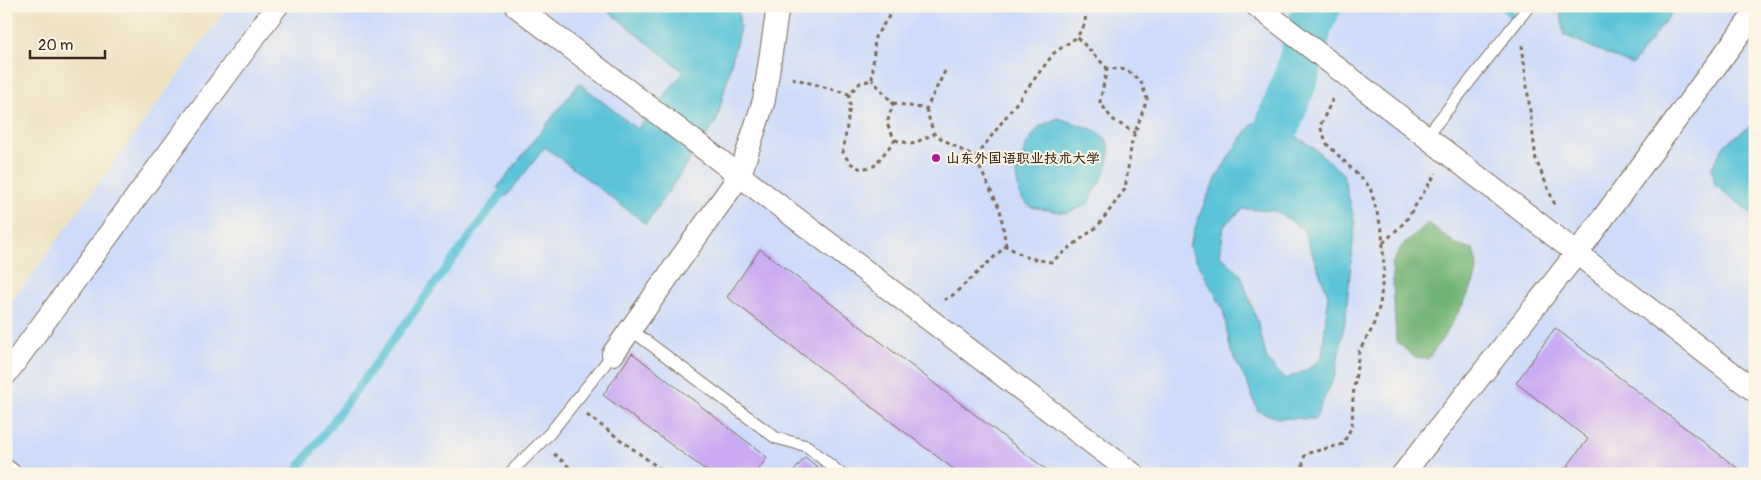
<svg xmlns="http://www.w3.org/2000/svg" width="1761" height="480" font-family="Pangolin,'LXGW WenKai TC',sans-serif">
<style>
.built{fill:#cedbfa}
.forest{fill:#70b274;stroke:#566e49}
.water{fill:#5cc4d8;stroke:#4c777b;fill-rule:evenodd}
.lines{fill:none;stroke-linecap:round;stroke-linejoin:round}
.stream{stroke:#5cc4d8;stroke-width:8}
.river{stroke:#5cc4d8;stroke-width:45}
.building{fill:#caaaf2}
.service-casing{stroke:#7a6a57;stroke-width:13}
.minor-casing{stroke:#7a6a57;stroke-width:24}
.path{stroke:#7a6a57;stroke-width:3;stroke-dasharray:4 4;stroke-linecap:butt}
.service{stroke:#fff;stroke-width:11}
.minor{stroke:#fff;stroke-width:22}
.poi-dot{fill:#b5179e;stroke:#fcf5e5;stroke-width:2}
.labels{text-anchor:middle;stroke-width:4;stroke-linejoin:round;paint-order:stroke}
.poi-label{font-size:14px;font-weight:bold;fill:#3b2a1e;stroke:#fcf5e5;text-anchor:start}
</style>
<rect width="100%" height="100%" fill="#fcf5e5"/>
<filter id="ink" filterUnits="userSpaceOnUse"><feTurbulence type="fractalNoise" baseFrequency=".02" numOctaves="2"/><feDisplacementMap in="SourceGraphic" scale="10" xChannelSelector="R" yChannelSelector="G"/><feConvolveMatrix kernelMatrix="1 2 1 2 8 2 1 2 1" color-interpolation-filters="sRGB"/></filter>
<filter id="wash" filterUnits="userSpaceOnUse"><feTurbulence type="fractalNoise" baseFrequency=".0096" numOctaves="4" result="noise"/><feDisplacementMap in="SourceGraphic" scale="20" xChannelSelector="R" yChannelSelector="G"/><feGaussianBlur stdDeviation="1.12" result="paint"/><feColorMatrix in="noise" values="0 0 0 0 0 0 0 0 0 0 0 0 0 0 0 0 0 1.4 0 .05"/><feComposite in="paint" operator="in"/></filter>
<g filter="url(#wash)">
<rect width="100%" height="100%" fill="#eee2c2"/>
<path class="built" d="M229 6H1755V474H6V310Z"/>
<path class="forest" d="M1428 223 1456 244 1473 249C1476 258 1478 266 1476 275 1472 293 1440 344 1428 359L1414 357 1396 341 1392 264 1401 247Z"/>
<g class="water">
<path d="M602 6H738L740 28 717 120 646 224 545 147 506 197 497 188 579 83 637 129 684 72Z"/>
<path d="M1560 6H1677L1632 65 1564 35Z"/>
<path d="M1058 118C1069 122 1095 128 1102 135 1122 153 1097 186 1087 205L1066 213 1030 207 1019 195 1016 173 1027 144 1040 126Z"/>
<path d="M1253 123 1278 124 1314 148 1343 174 1355 223 1346 314 1335 375 1315 419 1278 418 1258 411 1247 383 1231 352 1223 309 1189 247C1204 197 1221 164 1253 123ZM1243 209 1276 211 1303 229 1328 295 1322 358 1305 371 1285 379 1267 360 1259 326 1241 275 1220 255 1224 225Z"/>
<path d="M1750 126 1755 129V216L1715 185 1712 167 1724 145Z"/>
</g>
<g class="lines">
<g class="stream">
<path d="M1505 6 1514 18"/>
<path d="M294 474 502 193"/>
</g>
<path class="river" d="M1278 124 1296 78 1311 22 1319 6"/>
</g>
<g id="blocks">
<g class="building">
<path d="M760 249 1052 474H960L727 297Z"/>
<path d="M1555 328 1745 474H1561L1588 439 1516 383Z"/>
<path d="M632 353 767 457 756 474H711L603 395Z"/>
<path d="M805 457 826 474H792Z"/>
</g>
</g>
</g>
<g filter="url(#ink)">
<use href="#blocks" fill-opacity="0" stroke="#7a6a57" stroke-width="1"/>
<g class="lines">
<g class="service-casing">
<g id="service">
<path d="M1426 137 1529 6"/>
<path d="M630 329 776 438 807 446 841 474"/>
<path d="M6 464 19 474"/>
<path d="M509 474 550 433 613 354"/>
</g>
</g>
<g class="minor-casing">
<g id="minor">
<path d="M516 6 1133 474"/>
<path d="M1257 6 1755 391"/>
<path d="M613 354 740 175 764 100 778 6"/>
<path d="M6 374 277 6"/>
<path d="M1403 474 1577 253 1755 13"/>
</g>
</g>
<g class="path">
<path d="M946 6H949"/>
<path d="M1522 45 1536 160 1555 205"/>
<path d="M1107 68 1100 102 1112 119 1135 133"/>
<path d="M792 78 849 94 860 83 872 80 875 37 896 6"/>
<path d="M849 94 850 105 843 153 850 163 861 169 874 166 895 140 887 124 893 103 872 80"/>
<path d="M893 103 926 109 946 69"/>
<path d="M926 109 934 134 975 158"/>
<path d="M895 140 912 144 934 134"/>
<path d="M1383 243 1405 222 1436 173"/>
<path d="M1006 246 1000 209 975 158 1054 53 1077 37 1085 24 1086 6"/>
<path d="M944 300 953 295 1006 246 1028 258 1051 262 1098 226 1125 189 1132 141 1147 99 1141 82 1127 70 1107 68 1077 37"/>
<path d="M587 415 667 474"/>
<path d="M554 454 577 474"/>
<path d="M1301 474 1305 454 1343 444 1352 426 1353 396 1359 351 1372 329 1380 305 1384 268 1382 231 1370 187 1327 144 1320 126 1334 96"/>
</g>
<use href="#service" class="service"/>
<use href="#minor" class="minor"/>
</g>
</g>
<circle class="poi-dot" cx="936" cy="158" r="5"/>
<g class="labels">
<g class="poi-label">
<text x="946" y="163">山东外国语职业技术大学</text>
</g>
</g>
<rect width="1761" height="480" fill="none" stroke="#fcf5e5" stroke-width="25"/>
<path d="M30 50v8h75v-8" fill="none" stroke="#3b2a1e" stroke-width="2.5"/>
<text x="38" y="50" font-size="15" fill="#3b2a1e" stroke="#fcf5e5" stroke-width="4" paint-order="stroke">20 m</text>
</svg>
